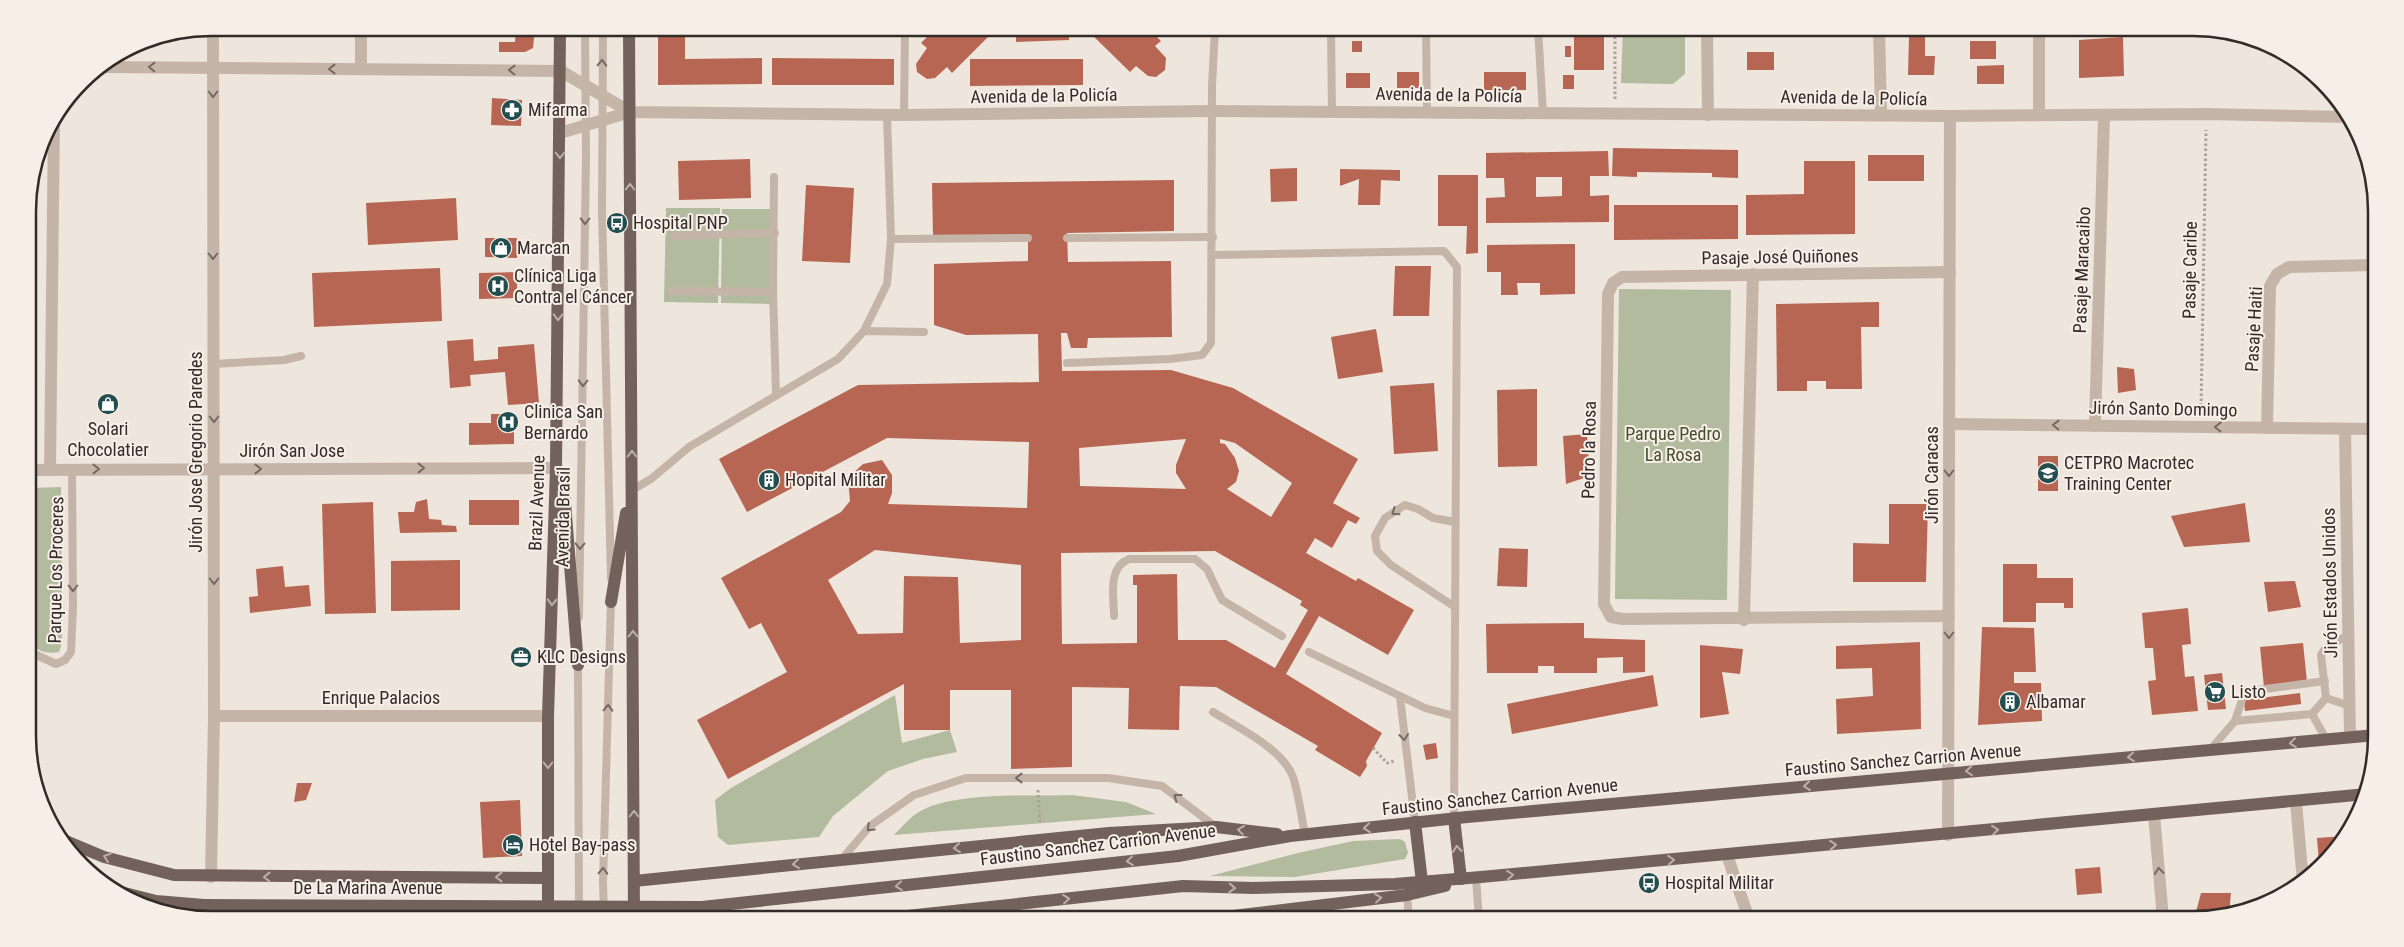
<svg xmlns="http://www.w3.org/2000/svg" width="2404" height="947" font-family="'Roboto Condensed',sans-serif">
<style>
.green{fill:#b3bb9e}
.building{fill:#b66652;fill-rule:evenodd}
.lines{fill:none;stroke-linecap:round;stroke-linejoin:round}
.path{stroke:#b09f94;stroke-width:3;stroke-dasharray:2.5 2.5;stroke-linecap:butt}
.service{stroke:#c5b5a9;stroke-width:8}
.minor{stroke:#c5b5a9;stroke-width:12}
.tertiary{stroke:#c5b5a9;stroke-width:12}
.primary{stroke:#73625b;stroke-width:12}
.primary-bridge{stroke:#73625b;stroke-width:12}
.oneway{stroke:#756962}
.oneway2{stroke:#bcb0a8}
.labels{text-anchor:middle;stroke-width:4;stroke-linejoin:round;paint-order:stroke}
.street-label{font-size:18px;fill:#332b28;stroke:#f7efe7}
.poi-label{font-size:18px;fill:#332b28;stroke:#f7efe7;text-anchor:start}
.park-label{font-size:18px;fill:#444e2f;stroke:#f7efe7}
.rim{fill:none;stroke:#332b28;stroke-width:2.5}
</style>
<rect width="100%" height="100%" fill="#eee5dc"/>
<g class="green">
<path d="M1623 28H1685V74L1673 84 1621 83Z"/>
<path d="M666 208H720L718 303 664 302Z"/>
<path d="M722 209H777L775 304 721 303Z"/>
<path d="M1619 289 1731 290 1727 600 1615 599Z"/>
<path d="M61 487 62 643 59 652C47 654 38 652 30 642L31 488Z"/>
<path d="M895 695 902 743 950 730 957 752 923 759 888 771 833 816 819 837 728 845 718 837 715 800 731 788Z"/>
<path d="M1072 795 1126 802 1156 814 894 835C900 829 906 822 913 816 946 790 1030 797 1072 795Z"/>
<path d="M1400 839 1405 842 1408 853 1405 859 1295 877 1210 876 1298 853 1353 841Z"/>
</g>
<g class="building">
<path d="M516 28H535L533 48 525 52H499V42H515Z"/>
<path d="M658 28H685V59L762 58V84L658 85Z"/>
<path d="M936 28H997L952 73 947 67 935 78 927 79 917 72 916 64 927 48 921 43Z"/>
<path d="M1016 28H1069V40L1016 42Z"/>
<path d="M1085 28H1148L1161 41 1155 46 1166 58 1165 70 1156 77 1148 76 1136 66 1130 72Z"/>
<path d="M1574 28 1604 30V70H1574Z"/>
<rect x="1970" y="28" width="27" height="8"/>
<path d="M1909 36H1925V56H1935L1934 75H1908Z"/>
<path d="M2123 37 2124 76 2079 78V40Z"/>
<rect x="1352" y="41" width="10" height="11"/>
<rect x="1970" y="41" width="26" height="18"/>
<rect x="1565" y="46" width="6" height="11"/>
<rect x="1747" y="52" width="27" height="18"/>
<path d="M772 58 894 59V85H772Z"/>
<path d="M970 59H1083V85L970 86Z"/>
<path d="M2004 65V84H1977V66Z"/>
<rect x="1397" y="72" width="22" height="16"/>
<rect x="1484" y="72" width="42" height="18"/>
<rect x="1346" y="73" width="24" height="15"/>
<rect x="1563" y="75" width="11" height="14"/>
<path d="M492 98 522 100 521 126 491 125Z"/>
<path d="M1613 148 1738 150V178L1712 177V173L1637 172V177L1612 176Z"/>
<path d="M1608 151 1609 176H1590V196L1609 195V222L1486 223V198L1505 197 1504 178H1486V153ZM1536 177H1562V196L1536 197Z"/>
<rect x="1868" y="155" width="56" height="26"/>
<path d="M750 159 751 198 679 200 678 161Z"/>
<path d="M1804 161H1855V234L1746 235V195L1804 194Z"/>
<path d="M1297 168V201L1271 202 1270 169Z"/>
<path d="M1340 169 1400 170V181L1381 180 1380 205H1358L1359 179 1340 186Z"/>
<path d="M1438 175H1478V253L1466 254 1467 226H1438Z"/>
<path d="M1174 180V231L1067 233 1068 262 1171 261 1172 337 1088 338 1087 348H1071L1067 333H1061L1062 371 1171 370 1233 388 1358 459 1333 503 1360 518 1356 524 1348 520 1332 548 1315 538 1306 553 1356 581 1358 578 1414 610 1388 655 1319 616 1286 674 1382 733 1366 761 1367 766 1360 777 1315 750 1318 746 1216 687 1180 686 1179 730 1128 729 1129 688 1072 687V767L1011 769V690H950V730H904V684L728 779 697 720 787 672 761 623 749 629 721 578 841 512 850 501 848 478 863 464 882 460 892 475V493L888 504 1027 508 1029 442 887 438 747 512 719 459 858 385 1039 382 1038 334 966 335 934 325V264L1028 261V235L933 237 932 183ZM1186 439 1176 465V473L1186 489 1080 486 1079 448ZM1220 439 1235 443 1292 483 1271 517 1227 489 1236 482 1239 471 1235 458 1225 444 1220 443ZM875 550 1021 565V640L960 643 958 577 904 576 903 633 858 634 828 580ZM1215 551 1302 601 1300 605 1308 610 1275 668 1226 640H1178L1177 574 1133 575V585H1137V643L1062 644 1061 553Z"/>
<path d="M806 185 854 188 850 263 802 261Z"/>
<path d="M456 198 458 240 368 245 366 203Z"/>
<path d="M1614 205H1738V239L1614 240Z"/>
<path d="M485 238H517V258L485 257Z"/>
<path d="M1575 244V294L1540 295V283H1517L1518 295H1501V272H1487V245Z"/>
<path d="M1395 266H1431L1429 316H1393Z"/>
<path d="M440 268 442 321 314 327 312 273Z"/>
<path d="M517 272V298L479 299V273Z"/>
<path d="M1879 302V327H1861L1862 389H1826V381H1807V391H1777L1776 304Z"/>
<path d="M1376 329 1383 372 1338 379 1331 337Z"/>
<path d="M473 339 474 361 498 359V347L534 344 539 403 508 405 505 372 470 375 471 386 450 388 447 341Z"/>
<path d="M2117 367 2134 369 2136 390 2118 393Z"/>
<path d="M1434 383 1438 451 1394 454 1390 386Z"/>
<path d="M1537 389V466L1498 467 1497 390Z"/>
<path d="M491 414H514V444L469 445V423H491Z"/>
<path d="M1587 434 1590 476 1566 484 1563 436Z"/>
<rect x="2038" y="456" width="20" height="35"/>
<path d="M427 499 429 519 441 520 442 525 456 526 457 532 400 533 398 512H414L416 502Z"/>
<rect x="469" y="500" width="50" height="25"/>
<path d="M373 502 376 613 325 614 322 504Z"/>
<path d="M2245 503 2250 542 2184 547 2171 516Z"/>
<path d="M1889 504H1928L1926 582H1853V543L1889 544Z"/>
<path d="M1499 548 1528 549 1527 587 1497 586Z"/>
<path d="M460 560V610L391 611V561Z"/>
<path d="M2003 564H2037V578H2073V608H2064V603H2036V622H2003Z"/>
<path d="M283 566 285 587 309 585 311 606 250 613 249 597 258 596 256 569Z"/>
<path d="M2295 581 2301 607 2268 612 2264 582Z"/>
<path d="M2188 608 2191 644 2182 645 2185 677 2194 676 2198 711 2152 715 2148 681 2156 680 2153 648H2145L2142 613Z"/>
<path d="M1584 623V638L1645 640V672L1623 673V657L1597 658V673H1554V666H1538V673H1487L1486 624Z"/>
<path d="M1982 627 2034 628 2036 672H2014V683H2041L2042 721 1978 725Z"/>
<path d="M1920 642 1921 729 1837 734 1836 699 1873 696 1872 668 1836 669V646Z"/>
<path d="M2303 643 2307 682 2264 687 2260 647Z"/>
<path d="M1700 645 1743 649 1740 674 1722 672 1729 714 1700 718Z"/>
<path d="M2222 673 2226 709 2208 710 2204 675Z"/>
<path d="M1653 675 1658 706 1512 734 1507 704Z"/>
<path d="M2300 693 2301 704 2245 711 2244 700Z"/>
<path d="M1436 743 1438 758 1426 760 1423 745Z"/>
<path d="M297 783H312L306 800 294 802Z"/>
<path d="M520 800 522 856 483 858 480 802Z"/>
<path d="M2345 836 2339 847 2319 864 2317 838Z"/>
<path d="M2100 867 2102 893 2077 895 2075 869Z"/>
<path d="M2201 893H2231L2229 914 2207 919 2195 916Z"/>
</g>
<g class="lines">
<g class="path">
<path d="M1615 99V28"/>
<path d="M2201 411 2206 130"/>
<path d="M1373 748 1387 763 1394 761"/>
<path d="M1038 790 1040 824"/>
</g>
<g class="service">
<path d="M603 28 602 210 611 578"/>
<path d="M1331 28 1332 112"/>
<path d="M1426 28 1427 113"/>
<path d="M1538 28 1543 114"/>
<path d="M904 115 905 28"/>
<path d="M774 177 773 292 776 395"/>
<path d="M675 236 775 233"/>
<path d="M1067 238 1213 237"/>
<path d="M891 239 1028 238"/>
<path d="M1213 255 1444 251 1457 267 1454 818"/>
<path d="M671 291 773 292"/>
<path d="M864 331 887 284 891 239 887 115"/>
<path d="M1067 363 1170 359 1202 355 1211 343 1212 86 1215 28"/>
<path d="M214 364 284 360 301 356"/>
<path d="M632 490 651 479 689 447 838 359 864 331 924 332"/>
<path d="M1455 607 1391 565 1377 551 1375 536 1385 518 1405 505 1418 509 1433 518 1455 522"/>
<path d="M1114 616C1114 596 1107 568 1129 559H1195L1207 569 1222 600 1282 636"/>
<path d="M579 617 586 157 585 28"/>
<path d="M2349 634 2324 650 2321 655 2326 698 2350 706"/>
<path d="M30 652 56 664 65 660 71 652 73 606 72 470"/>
<path d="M1309 652 1425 708 1454 716"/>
<path d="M578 661 579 919"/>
<path d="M1400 697 1415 822"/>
<path d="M1213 712C1237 727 1283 749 1293 777 1299 795 1301 816 1305 834"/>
<path d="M2312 714 2326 698"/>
<path d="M2235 721 2243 697 2250 691 2325 681"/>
<path d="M2209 751 2235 721 2312 714 2326 739"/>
<path d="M841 860 870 826 914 795 966 778H1108L1162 786 1216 827"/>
<path d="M1476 878 1479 919"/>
<path d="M1407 895 1409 919"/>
<path d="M604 919 603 882 611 599"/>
</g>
<g class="minor">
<path d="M361 28V69"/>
<path d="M1707 28 1708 115"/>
<path d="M1879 28 1881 114"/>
<path d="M100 67 561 71"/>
<path d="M2039 115V28"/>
<path d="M1949 424 2376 429"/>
<path d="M2095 426 2104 115"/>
<path d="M2267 428 2270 286 2277 274 2289 267 2375 265"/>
<path d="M2345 429 2350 737"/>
<path d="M29 470 556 468"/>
<path d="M50 470 54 120"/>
<path d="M1949 616 1623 619 1611 617 1604 604 1608 294 1613 283 1622 277 1950 272"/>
<path d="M1744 620 1753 274"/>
<path d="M214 716H548"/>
<path d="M2296 802 2303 882"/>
<path d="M2154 814 2163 919"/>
<path d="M1948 835 1950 116"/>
<path d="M1727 855 1749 919"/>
<path d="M211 877 214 716 213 28"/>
</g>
<g class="tertiary">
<path d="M561 71 630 112 904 115 1212 111 1950 116 2206 114 2349 117"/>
<path d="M560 133 630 112"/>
</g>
<g class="primary">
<path d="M629 28 634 919"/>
<path d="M558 475 564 490 578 665"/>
<path d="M611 602 626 513"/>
<path d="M1454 818 1461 879"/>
<path d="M1415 822 1422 882"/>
<path d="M61 839 104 857 174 875 548 878"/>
<path d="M1178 856 1290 836 1467 817 2376 735"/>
<path d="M634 881 1109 833 1216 827 1277 834"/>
<path d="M109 889 156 901 204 905"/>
<path d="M548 919V716L556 468 560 28"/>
<path d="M879 919 1183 886 1253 888 1395 884 1481 877 2367 794"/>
<path d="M1208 919 1407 895 1445 886"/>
</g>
<path class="primary-bridge" d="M204 905 702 907 1178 856"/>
</g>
<defs><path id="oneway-chevron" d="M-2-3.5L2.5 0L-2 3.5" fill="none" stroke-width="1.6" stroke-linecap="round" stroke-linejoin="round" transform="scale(1.25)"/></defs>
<g class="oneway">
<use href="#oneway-chevron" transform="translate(602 63) rotate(-88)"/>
<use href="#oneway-chevron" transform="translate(152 67) rotate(-179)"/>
<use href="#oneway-chevron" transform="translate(332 69) rotate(-180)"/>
<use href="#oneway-chevron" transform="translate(512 70) rotate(-179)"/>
<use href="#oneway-chevron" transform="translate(213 94) rotate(90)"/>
<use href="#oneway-chevron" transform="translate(585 221) rotate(91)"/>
<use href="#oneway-chevron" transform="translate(213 256) rotate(90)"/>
<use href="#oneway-chevron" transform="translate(583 383) rotate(91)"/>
<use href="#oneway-chevron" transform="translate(214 419) rotate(90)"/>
<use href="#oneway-chevron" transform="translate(2056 425) rotate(-179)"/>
<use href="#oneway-chevron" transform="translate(2218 427) rotate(-179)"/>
<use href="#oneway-chevron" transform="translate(421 468)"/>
<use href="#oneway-chevron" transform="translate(96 469)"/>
<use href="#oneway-chevron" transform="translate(258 469)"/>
<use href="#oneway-chevron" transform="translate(1949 473) rotate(90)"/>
<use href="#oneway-chevron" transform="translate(1395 512) rotate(145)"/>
<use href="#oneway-chevron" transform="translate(580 546) rotate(91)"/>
<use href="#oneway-chevron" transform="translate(214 581) rotate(90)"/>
<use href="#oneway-chevron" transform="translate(73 588) rotate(90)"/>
<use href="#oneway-chevron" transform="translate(1949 635) rotate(90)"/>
<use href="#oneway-chevron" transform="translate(608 708) rotate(-88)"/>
<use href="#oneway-chevron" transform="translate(1404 737) rotate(83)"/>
<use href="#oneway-chevron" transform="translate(1019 778) rotate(-180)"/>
<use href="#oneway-chevron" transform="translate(1177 797) rotate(-143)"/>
<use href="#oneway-chevron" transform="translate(870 828) rotate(137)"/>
<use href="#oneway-chevron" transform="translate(603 871) rotate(-88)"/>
<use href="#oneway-chevron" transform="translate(2159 871) rotate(-95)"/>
</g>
<g class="oneway2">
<use href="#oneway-chevron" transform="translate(560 155) rotate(90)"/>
<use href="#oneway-chevron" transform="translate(630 187) rotate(-90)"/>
<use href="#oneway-chevron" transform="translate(558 317) rotate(91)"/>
<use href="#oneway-chevron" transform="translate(632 454) rotate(-90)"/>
<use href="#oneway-chevron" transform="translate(552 602) rotate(92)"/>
<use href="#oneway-chevron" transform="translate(633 634) rotate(-90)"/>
<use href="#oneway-chevron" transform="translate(2293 743) rotate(174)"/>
<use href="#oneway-chevron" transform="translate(2131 757) rotate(175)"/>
<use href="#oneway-chevron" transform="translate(548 765) rotate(90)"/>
<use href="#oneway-chevron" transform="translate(1969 771) rotate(175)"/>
<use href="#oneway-chevron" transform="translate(1807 786) rotate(175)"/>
<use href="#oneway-chevron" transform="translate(634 814) rotate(-90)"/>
<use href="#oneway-chevron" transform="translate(1367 828) rotate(174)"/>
<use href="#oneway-chevron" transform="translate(1241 830) rotate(-173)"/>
<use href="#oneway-chevron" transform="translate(1995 830) rotate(-6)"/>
<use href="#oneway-chevron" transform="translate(1833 845) rotate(-5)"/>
<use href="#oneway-chevron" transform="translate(957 848) rotate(174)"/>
<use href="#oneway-chevron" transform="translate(1457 849) rotate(-97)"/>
<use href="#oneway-chevron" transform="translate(107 857) rotate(-161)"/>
<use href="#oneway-chevron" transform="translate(1671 860) rotate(-5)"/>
<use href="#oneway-chevron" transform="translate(1130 861) rotate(174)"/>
<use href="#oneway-chevron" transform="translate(796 864) rotate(174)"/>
<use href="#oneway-chevron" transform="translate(1510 875) rotate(-5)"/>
<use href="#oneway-chevron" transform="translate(267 877) rotate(-180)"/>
<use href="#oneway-chevron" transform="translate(499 877) rotate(-180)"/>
<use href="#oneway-chevron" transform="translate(899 886) rotate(174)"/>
<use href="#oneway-chevron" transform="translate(1232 888) rotate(2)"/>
<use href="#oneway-chevron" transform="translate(1378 898) rotate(-6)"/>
<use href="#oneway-chevron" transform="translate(1066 899) rotate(-6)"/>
</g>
<defs>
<g id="pharmacy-disc" transform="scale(1.125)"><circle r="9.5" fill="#234e4f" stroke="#f7efe7"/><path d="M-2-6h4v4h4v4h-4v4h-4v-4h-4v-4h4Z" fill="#fff"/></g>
<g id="bus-disc" transform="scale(1.125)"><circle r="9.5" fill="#234e4f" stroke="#f7efe7"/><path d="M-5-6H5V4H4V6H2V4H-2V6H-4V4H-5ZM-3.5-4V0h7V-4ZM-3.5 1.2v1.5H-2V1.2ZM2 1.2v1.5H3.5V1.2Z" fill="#fff"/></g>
<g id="shop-disc" transform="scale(1.125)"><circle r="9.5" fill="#234e4f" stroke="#f7efe7"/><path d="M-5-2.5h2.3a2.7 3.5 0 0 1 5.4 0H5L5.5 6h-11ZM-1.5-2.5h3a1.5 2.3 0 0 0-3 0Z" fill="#fff"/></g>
<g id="hospital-disc" transform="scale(1.125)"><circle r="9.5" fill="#234e4f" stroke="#f7efe7"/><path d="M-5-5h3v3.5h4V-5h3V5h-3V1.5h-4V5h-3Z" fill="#fff"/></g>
<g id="university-disc" transform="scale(1.125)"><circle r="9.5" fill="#234e4f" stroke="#f7efe7"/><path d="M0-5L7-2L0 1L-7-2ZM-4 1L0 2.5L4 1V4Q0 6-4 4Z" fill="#fff"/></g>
<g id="building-disc" transform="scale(1.125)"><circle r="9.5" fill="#234e4f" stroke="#f7efe7"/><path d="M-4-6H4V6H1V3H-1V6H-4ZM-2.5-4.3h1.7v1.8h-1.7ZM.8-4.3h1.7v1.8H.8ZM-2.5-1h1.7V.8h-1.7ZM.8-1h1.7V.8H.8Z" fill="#fff"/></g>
<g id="office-disc" transform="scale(1.125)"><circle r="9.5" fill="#234e4f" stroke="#f7efe7"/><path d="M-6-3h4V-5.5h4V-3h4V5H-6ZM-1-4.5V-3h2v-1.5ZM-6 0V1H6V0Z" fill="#fff"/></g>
<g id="supermarket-disc" transform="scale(1.125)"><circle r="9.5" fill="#234e4f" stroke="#f7efe7"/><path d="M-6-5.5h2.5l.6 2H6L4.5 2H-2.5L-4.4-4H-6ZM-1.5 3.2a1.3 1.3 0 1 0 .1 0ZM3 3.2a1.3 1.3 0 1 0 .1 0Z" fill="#fff"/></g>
<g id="hotel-disc" transform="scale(1.125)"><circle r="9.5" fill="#234e4f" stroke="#f7efe7"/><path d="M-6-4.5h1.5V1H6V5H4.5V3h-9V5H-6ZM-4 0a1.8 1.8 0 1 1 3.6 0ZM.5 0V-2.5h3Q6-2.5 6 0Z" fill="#fff"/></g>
</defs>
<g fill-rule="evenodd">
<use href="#pharmacy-disc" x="512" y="110"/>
<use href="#bus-disc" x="617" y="223"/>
<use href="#shop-disc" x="501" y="248"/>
<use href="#hospital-disc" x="498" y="286"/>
<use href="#shop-disc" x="108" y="404"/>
<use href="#hospital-disc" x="508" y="422"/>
<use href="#university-disc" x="2048" y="473"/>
<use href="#building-disc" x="769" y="480"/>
<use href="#office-disc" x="521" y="657"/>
<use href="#supermarket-disc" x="2215" y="692"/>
<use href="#building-disc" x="2010" y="702"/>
<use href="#hotel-disc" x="513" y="845"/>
<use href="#bus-disc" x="1649" y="883"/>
</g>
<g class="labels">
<g class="street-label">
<text transform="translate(1449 95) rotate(1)" y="6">Avenida de la Policía</text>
<text transform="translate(1044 96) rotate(-1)" y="6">Avenida de la Policía</text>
<text transform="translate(1854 98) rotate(1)" y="6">Avenida de la Policía</text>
<text transform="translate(1780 257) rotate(-1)" y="6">Pasaje José Quiñones</text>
<text transform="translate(2082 270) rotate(-88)" y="6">Pasaje Maracaibo</text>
<text transform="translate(2190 270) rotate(-89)" y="6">Pasaje Caribe</text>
<text transform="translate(2254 329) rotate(-87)" y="6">Pasaje Haiti</text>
<text transform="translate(2163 409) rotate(1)" y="6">Jirón Santo Domingo</text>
<text transform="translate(1589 450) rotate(-89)" y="6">Pedro la Rosa</text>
<text x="292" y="457">Jirón San Jose</text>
<text transform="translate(196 452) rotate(-90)" y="6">Jirón Jose Gregorio Paredes</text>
<text transform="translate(1932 475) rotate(-90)" y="6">Jirón Caracas</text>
<text transform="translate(537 503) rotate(-88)" y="6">Brazil Avenue</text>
<text transform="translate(563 517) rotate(-89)" y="6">Avenida Brasil</text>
<text transform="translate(56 570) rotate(-89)" y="6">Parque Los Proceres</text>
<text transform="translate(2330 583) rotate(-91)" y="6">Jirón Estados Unidos</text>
<text x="381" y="704">Enrique Palacios</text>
<text transform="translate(1903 760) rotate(-5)" y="6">Faustino Sanchez Carrion Avenue</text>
<text transform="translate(1500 797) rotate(-6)" y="6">Faustino Sanchez Carrion Avenue</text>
<text transform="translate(1098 845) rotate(-7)" y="6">Faustino Sanchez Carrion Avenue</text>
<text x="368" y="894">De La Marina Avenue</text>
</g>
<g class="poi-label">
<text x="528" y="116">Mifarma</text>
<text x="633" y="229">Hospital PNP</text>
<text x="517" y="254">Marcan</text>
<text x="514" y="282">Clínica Liga<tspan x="514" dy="21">Contra el Cáncer</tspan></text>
<text x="524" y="418">Clinica San<tspan x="524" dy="21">Bernardo</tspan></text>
<text x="108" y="435" text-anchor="middle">Solari<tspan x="108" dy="21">Chocolatier</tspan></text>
<text x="2064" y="469">CETPRO Macrotec<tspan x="2064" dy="21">Training Center</tspan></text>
<text x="785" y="486">Hopital Militar</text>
<text x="537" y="663">KLC Designs</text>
<text x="2231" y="698">Listo</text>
<text x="2026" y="708">Albamar</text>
<text x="529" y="851">Hotel Bay-pass</text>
<text x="1665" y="889">Hospital Militar</text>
</g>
<g class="park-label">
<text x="1673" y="440">Parque Pedro<tspan x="1673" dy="21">La Rosa</tspan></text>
</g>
</g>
<path d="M0 0H2404V947H0ZM211 36H2193A175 175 0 0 1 2368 211V736A175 175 0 0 1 2193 911H211A175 175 0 0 1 36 736V211A175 175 0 0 1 211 36Z" fill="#f7efe7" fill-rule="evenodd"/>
<path class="rim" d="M211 36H2193A175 175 0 0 1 2368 211V736A175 175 0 0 1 2193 911H211A175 175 0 0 1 36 736V211A175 175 0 0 1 211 36Z"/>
</svg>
